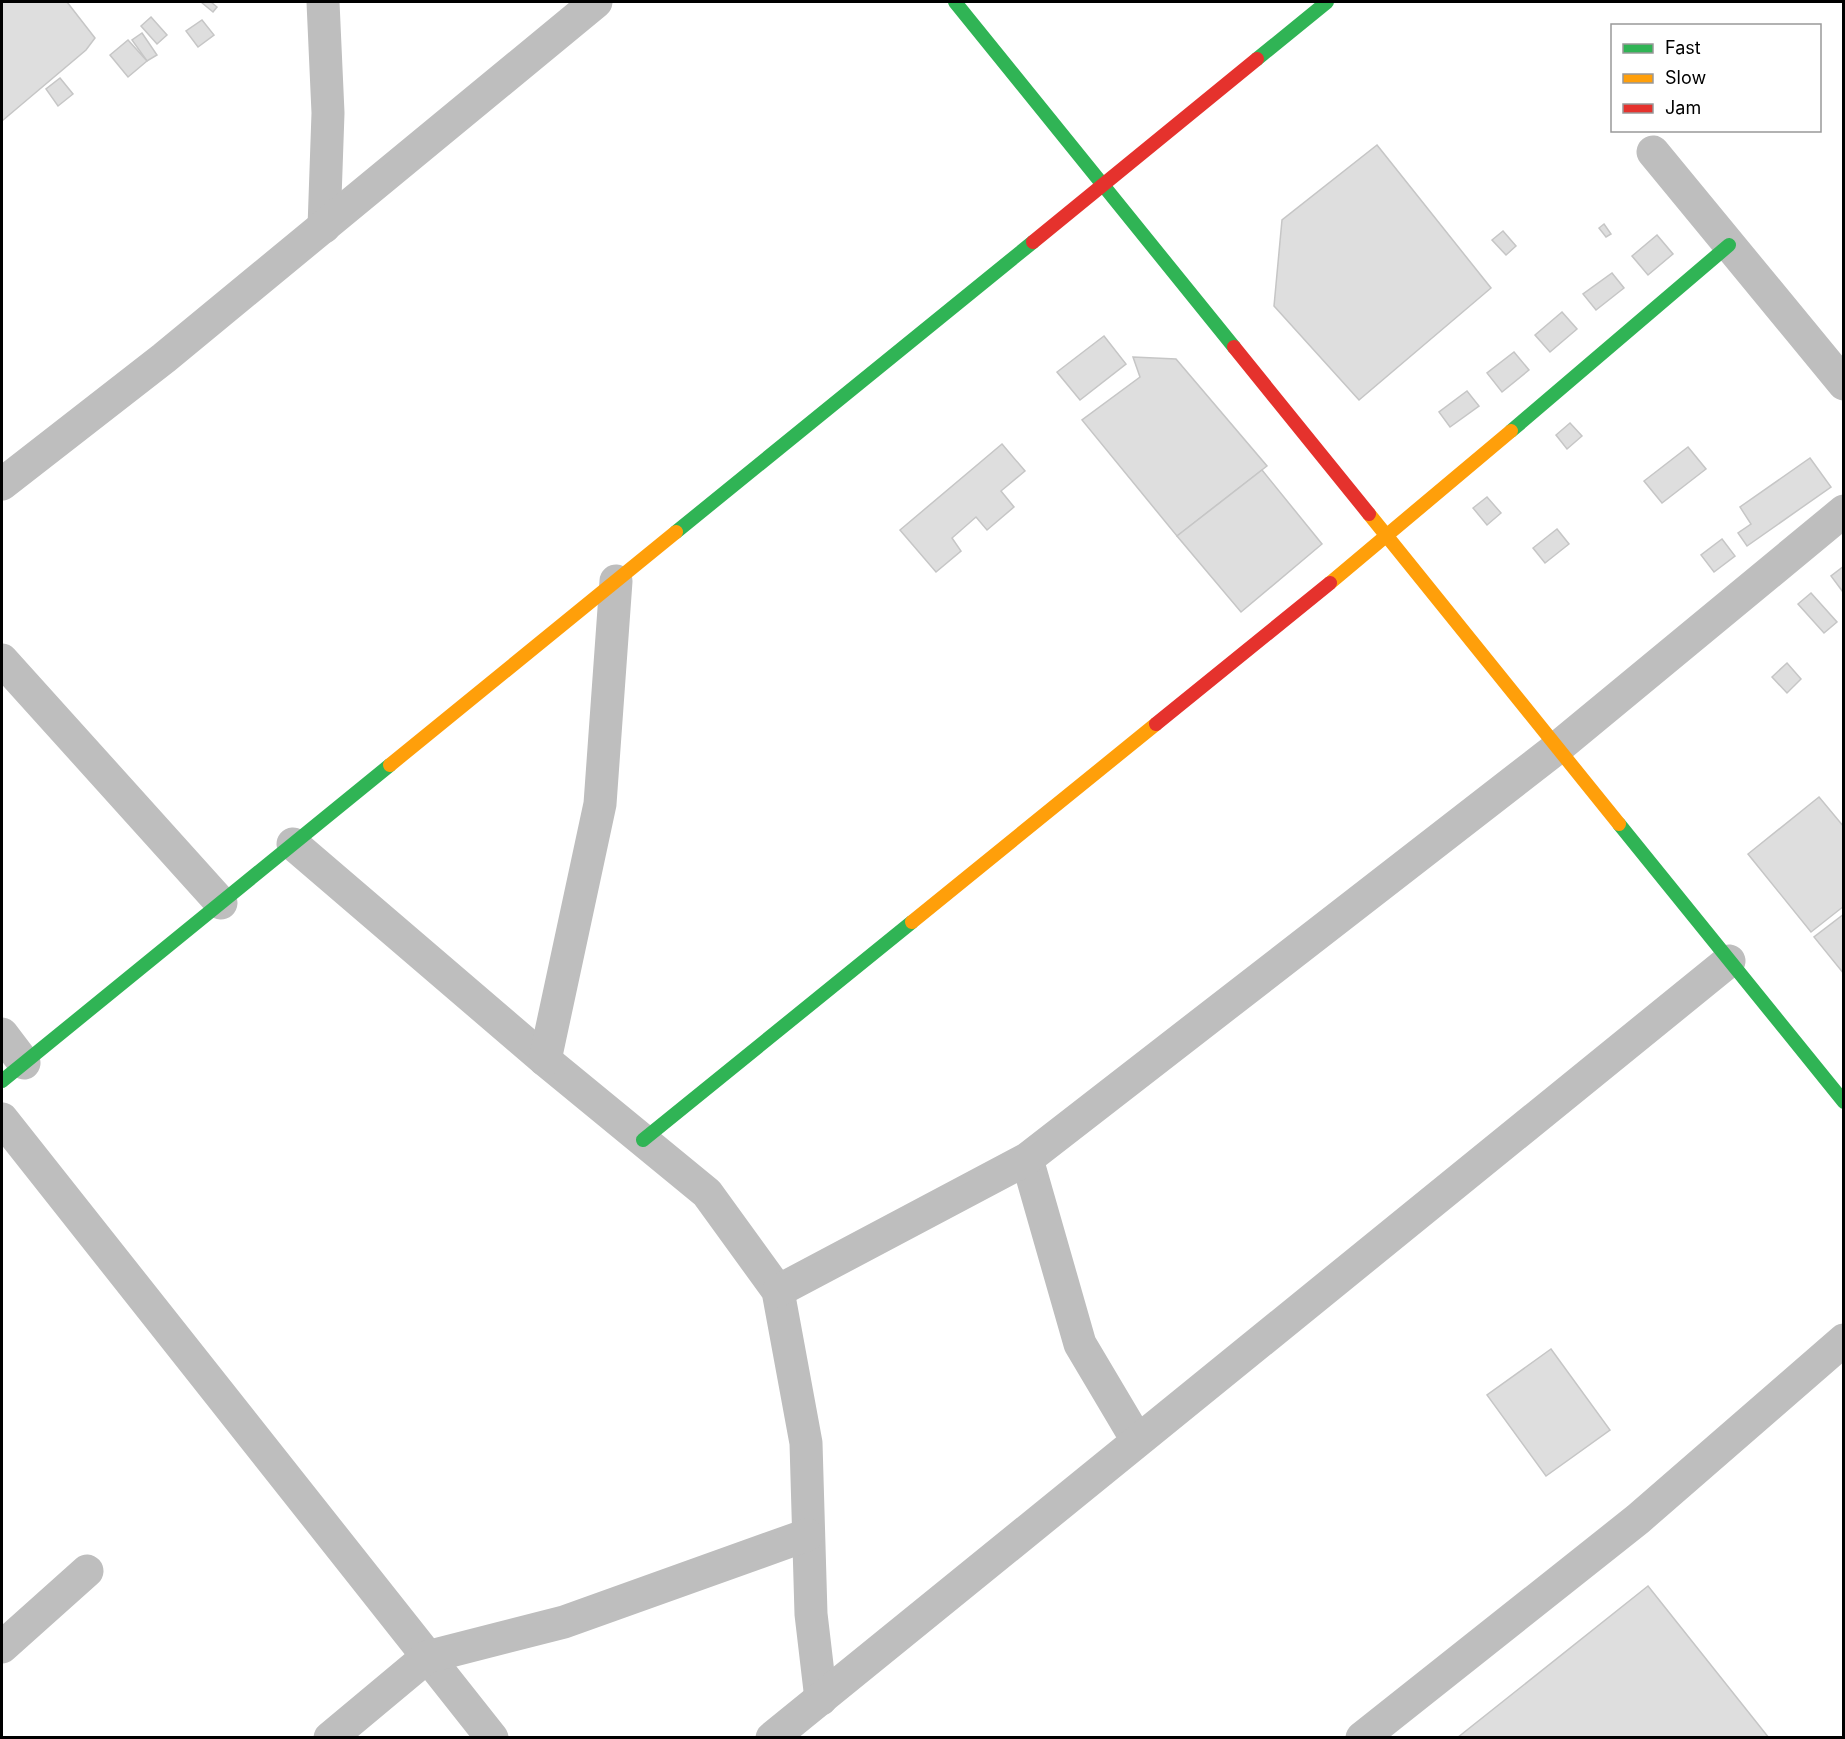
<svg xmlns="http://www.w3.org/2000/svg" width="1845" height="1739" font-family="Inter,sans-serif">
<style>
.building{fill:#dedede;stroke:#c6c6c6;stroke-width:1.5}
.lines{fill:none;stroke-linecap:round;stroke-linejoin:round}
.street{stroke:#bebebe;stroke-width:33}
.fast{stroke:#30b455;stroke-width:14}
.slow{stroke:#ff9f0a;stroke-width:14}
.jam{stroke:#e5322d;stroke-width:14}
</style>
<rect width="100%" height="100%" fill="#fff"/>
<g class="building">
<path d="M2 2H67L95 38 86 50 2 121Z"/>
<path d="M201 2H211L217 7 213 12Z"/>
<path d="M151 17 167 35 157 44 141 26Z"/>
<path d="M202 20 214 35 198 47 186 31Z"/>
<path d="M142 33 157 55 147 61 132 40Z"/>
<path d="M128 40 147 61 128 77 110 55Z"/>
<path d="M60 78 73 94 58 106 46 89Z"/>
<path d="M1377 145 1491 288 1359 400 1274 306 1282 220Z"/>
<path d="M1604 224 1611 234 1606 237 1599 228Z"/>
<path d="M1503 231 1516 246 1506 255 1492 240Z"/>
<path d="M1657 235 1673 254 1648 275 1632 256Z"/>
<path d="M1612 273 1624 288 1596 310 1583 294Z"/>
<path d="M1562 312 1577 329 1550 352 1535 335Z"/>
<path d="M1104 336 1126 364 1080 400 1057 372Z"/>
<path d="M1514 352 1529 370 1502 392 1487 373Z"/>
<path d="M1133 357 1176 359 1267 466 1177 536 1082 420 1140 377Z"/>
<path d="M1467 391 1479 406 1450 427 1439 412Z"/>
<path d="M1570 423 1582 436 1567 449 1556 435Z"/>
<path d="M1002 444 1025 471 1001 491 1014 507 987 530 976 517 952 538 961 551 936 572 900 530Z"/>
<path d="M1688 447 1706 469 1662 503 1644 481Z"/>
<path d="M1810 458 1831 487 1747 546 1738 533 1751 524 1740 507Z"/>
<path d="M1262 470 1322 544 1241 612 1177 536Z"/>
<path d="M1487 497 1501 513 1487 525 1473 508Z"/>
<path d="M1557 529 1569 544 1545 563 1533 548Z"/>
<path d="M1722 539 1735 556 1714 572 1701 555Z"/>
<path d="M1844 566V591L1843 592 1831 576Z"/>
<path d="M1811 593 1837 622 1824 633 1798 604Z"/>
<path d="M1787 663 1801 679 1787 693 1772 677Z"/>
<path d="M1819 797 1844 827V906L1811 932 1748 854Z"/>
<path d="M1844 914V974L1814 937Z"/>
<path d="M1551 1349 1610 1430 1546 1476 1487 1395Z"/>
<path d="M1648 1586 1769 1738H1457Z"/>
</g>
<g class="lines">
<g class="street">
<path d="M323 2 328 113 324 227"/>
<path d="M1653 152 1844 384"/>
<path d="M2 484 164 358 596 2"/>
<path d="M2 660 221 903"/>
<path d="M293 844 545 1060 707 1193 778 1291 806 1443 811 1614 821 1699"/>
<path d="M2 1034 24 1063"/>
<path d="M545 1060 600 804 616 581"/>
<path d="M2 1119 492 1738"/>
<path d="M1027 1159 1080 1344 1137 1440"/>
<path d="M778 1291 1027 1159 1557 748 1844 511"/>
<path d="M2 1647 87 1571"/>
<path d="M330 1738 427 1657 564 1622 807 1535"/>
<path d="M772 1738 1729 961"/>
<path d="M1362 1738 1638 1519 1844 1340"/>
</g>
<g class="fast">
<path d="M955 2 1234 347"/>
<path d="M1257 59 1327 2"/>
<path d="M1511 431 1729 245"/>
<path d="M676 532 1033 242"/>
<path d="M1619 824 1844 1102"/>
<path d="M2 1081 390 765"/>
<path d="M643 1140 912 922"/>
</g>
<g class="slow">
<path d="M1369 514 1619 824"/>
<path d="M1330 583 1511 431"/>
<path d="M390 765 676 532"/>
<path d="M912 922 1156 724"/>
</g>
<g class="jam">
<path d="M1033 242 1257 59"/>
<path d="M1234 347 1369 514"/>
<path d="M1156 724 1330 583"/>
</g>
</g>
<rect width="1845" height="1739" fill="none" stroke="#000000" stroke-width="6"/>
<rect x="1611" y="24" width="210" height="108" fill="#ffffff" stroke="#999999" stroke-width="1.5"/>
<rect x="1623" y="44" width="30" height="9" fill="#30b455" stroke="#999999" stroke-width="1.5"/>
<text x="1665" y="54" font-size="18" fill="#000000">Fast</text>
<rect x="1623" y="74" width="30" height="9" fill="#ff9f0a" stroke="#999999" stroke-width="1.5"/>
<text x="1665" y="84" font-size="18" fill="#000000">Slow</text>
<rect x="1623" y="104" width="30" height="9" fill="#e5322d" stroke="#999999" stroke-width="1.5"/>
<text x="1665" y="114" font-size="18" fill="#000000">Jam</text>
</svg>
